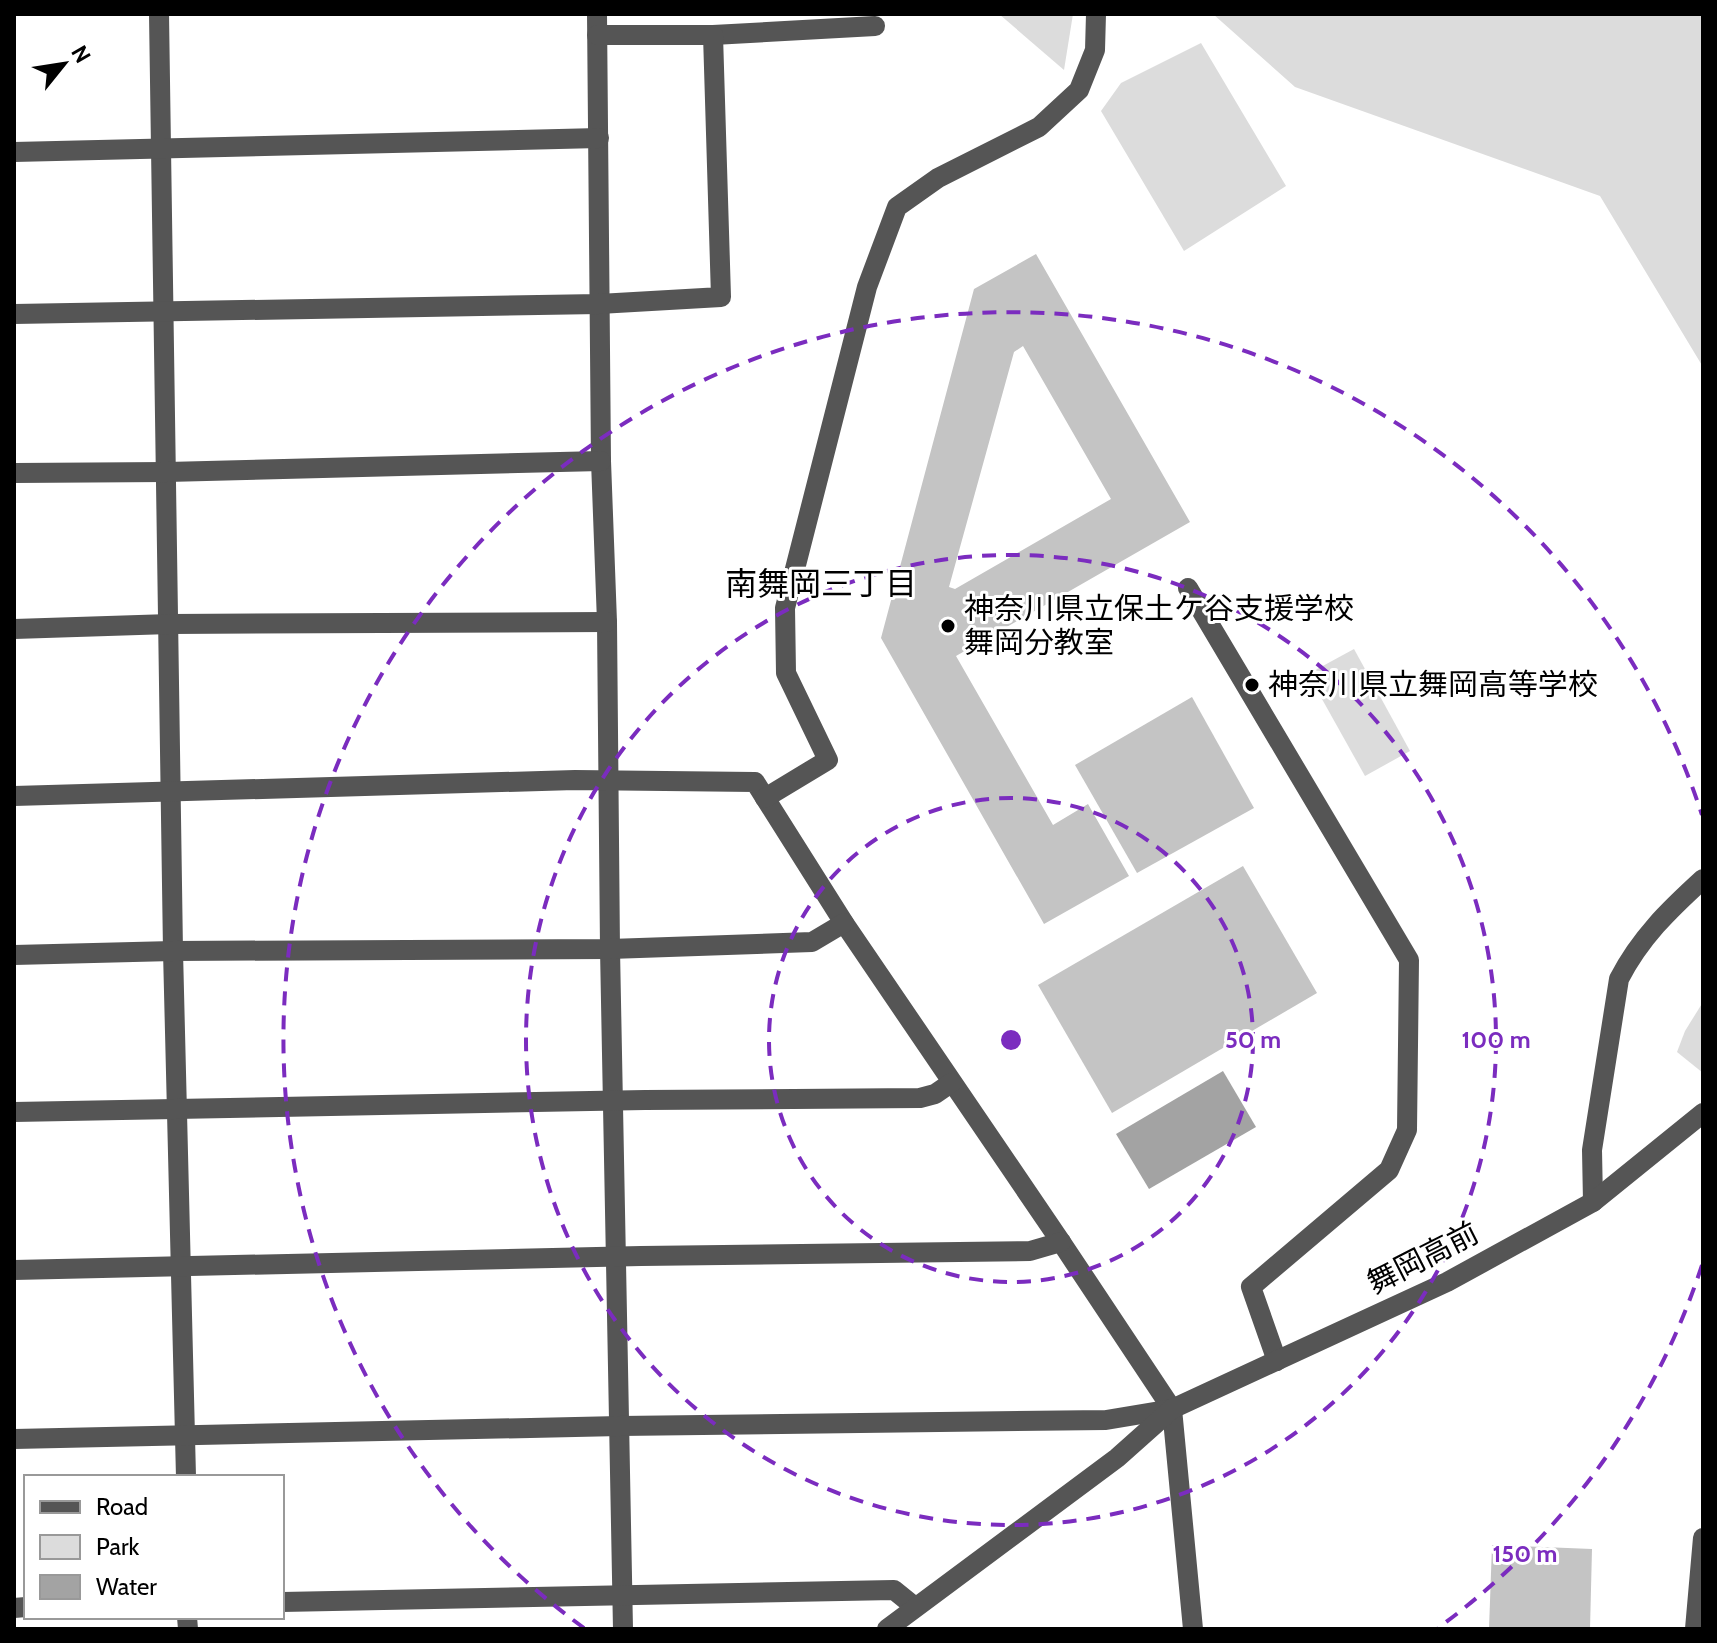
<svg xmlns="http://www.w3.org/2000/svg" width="1717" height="1643" font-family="Cabin,'Noto Sans JP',sans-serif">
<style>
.green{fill:#dcdcdc}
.water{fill:#a3a3a3}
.building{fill:#c4c4c4;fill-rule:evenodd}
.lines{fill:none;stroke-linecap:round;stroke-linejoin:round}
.minor{stroke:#555;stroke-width:20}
.ring{fill:none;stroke:#7b2cbf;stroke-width:4;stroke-dasharray:14 10}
.poi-dot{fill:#000;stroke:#fff;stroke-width:3}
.labels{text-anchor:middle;stroke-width:6;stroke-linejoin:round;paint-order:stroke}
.poi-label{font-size:30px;fill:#000;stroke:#fff;text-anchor:start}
.street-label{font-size:30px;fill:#000;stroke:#fff}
.neighbourhood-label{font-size:32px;fill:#000;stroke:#fff}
.centre{fill:#7b2cbf;stroke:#fff;stroke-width:4}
.ring-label{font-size:24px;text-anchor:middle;font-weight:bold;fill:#7b2cbf;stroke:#fff;stroke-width:6;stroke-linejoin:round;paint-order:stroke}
</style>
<rect width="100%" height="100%" fill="#fff"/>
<g class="green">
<path d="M999 14H1073L1064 70Z"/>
<path d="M1213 14H1703V367L1600 196 1295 87Z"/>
<path d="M1201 43 1286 186 1184 251 1101 111 1121 83Z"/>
<path d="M1354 649 1410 751 1365 776 1308 674Z"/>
<path d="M1703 1002V1073L1677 1052 1685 1031Z"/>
</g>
<path class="water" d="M1223 1071 1256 1127 1149 1189 1116 1134Z"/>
<g class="building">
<path d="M1036 254 1190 522 956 656 1053 825 1088 804 1129 876 1044 924 881 638 974 289ZM1023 346 1111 499 955 589 949 587 1014 352Z"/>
<path d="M1192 697 1254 808 1137 873 1075 765Z"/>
<path d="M1243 866 1317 993 1112 1113 1038 985Z"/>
<path d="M1492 1545 1592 1549 1590 1629H1489Z"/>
</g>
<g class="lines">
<g class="minor">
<path d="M159 14 173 951 186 1477"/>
<path d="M597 14 601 461 607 622 610 949 623 1629"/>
<path d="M713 35 875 26"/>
<path d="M14 152 599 138"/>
<path d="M14 314 599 304 721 297 713 35H597"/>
<path d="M14 473 167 472 601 461"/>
<path d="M1188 588 1409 960 1407 1130 1389 1170 1251 1287 1277 1361"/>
<path d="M14 629 170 624 607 622"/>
<path d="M14 796 575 780 755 782 844 923 1061 1242 1172 1409 1193 1629"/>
<path d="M765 798 828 760 786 673 785 608 867 287 897 207 938 178 1039 127 1079 90 1095 50 1096 14"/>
<path d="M14 955 173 951 610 949 812 942 844 923"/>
<path d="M14 1112 645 1100 920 1098 935 1094 951 1083"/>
<path d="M1593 1202 1592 1150 1619 979C1640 938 1669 910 1703 879"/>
<path d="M14 1270 641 1256 1030 1251 1061 1242"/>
<path d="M14 1439 620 1426 1106 1420 1172 1409"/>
<path d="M282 1602 894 1590 915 1607"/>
<path d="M14 1608 26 1607"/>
<path d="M187 1617 188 1629"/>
<path d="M887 1629 1117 1458 1172 1409 1447 1282 1593 1202 1703 1113"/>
<path d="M1695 1629 1703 1538"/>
</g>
</g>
<g class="ring">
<circle cx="1011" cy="1040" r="242"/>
<circle cx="1011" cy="1040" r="485"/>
<path d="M1702 1265A727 727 0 0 1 1438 1628M584 1628A727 727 0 1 1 1702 815"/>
</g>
<g class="poi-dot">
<circle cx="948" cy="626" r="8"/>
<circle cx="1252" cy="685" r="8"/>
</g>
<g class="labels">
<g class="poi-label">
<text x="964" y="619">神奈川県立保土ケ谷支援学校<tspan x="964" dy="34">舞岡分教室</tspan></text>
<text x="1268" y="695">神奈川県立舞岡高等学校</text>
</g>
<g class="street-label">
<text transform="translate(1423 1258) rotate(-27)" y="10">舞岡高前</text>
</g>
<g class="neighbourhood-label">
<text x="821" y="595">南舞岡三丁目</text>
</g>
</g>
<circle cx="1011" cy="1040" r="12" class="centre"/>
<g class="ring-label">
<text x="1253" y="1048">50 m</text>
<text x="1496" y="1048">100 m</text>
<text x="1525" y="1562">150 m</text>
</g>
<rect width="1717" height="1643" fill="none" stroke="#000000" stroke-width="32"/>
<rect x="24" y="1475" width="260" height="144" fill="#ffffff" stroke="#999999" stroke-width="2"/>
<rect x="40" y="1501" width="40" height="12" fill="#555555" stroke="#999999" stroke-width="2"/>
<text x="96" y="1515" font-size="24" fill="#000000">Road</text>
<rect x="40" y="1535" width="40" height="24" fill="#dcdcdc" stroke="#999999" stroke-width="2"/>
<text x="96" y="1555" font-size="24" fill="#000000">Park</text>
<rect x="40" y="1575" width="40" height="24" fill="#a3a3a3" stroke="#999999" stroke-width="2"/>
<text x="96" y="1595" font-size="24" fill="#000000">Water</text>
<g transform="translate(64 64) rotate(60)" stroke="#ffffff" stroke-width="6" paint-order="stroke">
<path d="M0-6L14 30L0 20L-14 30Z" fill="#000000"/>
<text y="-12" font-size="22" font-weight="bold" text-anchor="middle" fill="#000000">N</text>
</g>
</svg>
